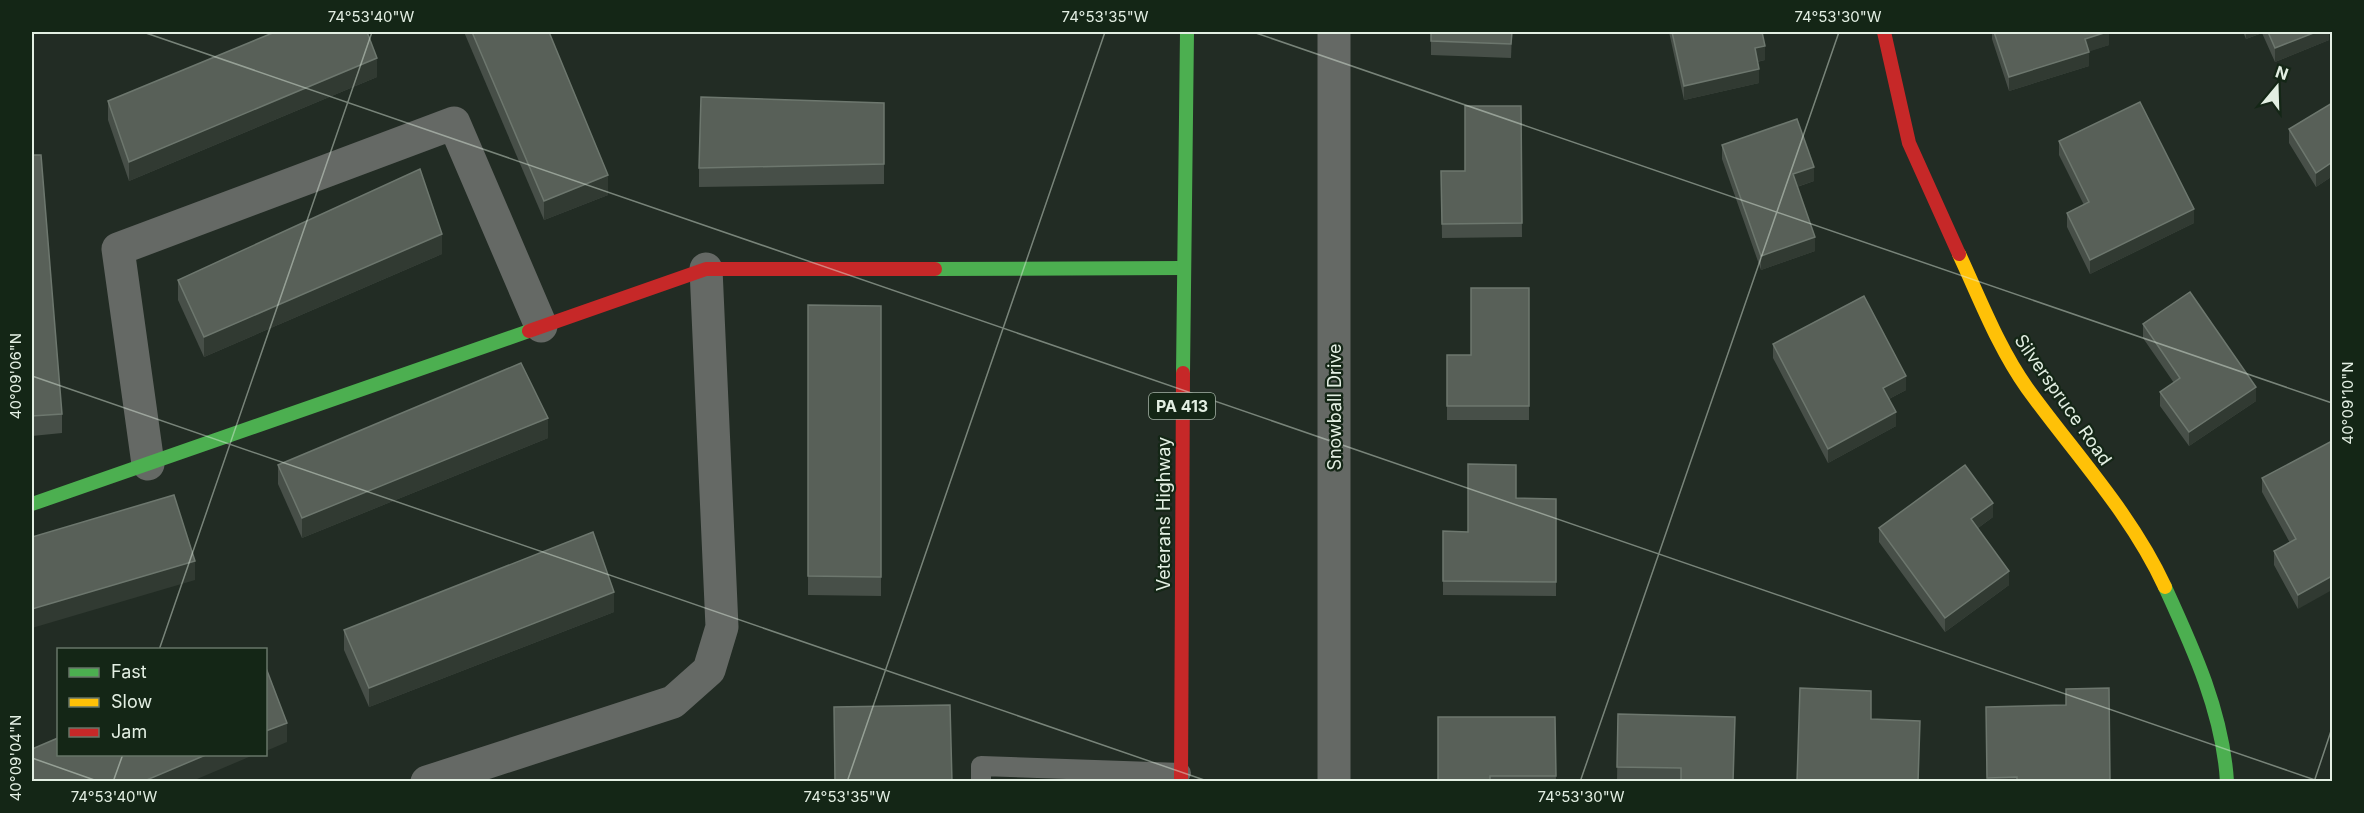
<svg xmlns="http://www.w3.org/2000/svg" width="2364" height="813" font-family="Inter,sans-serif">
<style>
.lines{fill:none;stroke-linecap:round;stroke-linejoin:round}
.lane{stroke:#656965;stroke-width:20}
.street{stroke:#656965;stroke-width:33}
.fast{stroke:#4caf50;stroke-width:14}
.slow{stroke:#ffc107;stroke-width:14}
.jam{stroke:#c62828;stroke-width:14}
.wall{fill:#474f48}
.shaded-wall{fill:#313a32}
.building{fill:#586058;stroke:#6d776e;stroke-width:1.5}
.ticks{fill:none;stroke:#e3efe3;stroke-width:1.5;stroke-opacity:0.45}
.labels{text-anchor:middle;stroke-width:4.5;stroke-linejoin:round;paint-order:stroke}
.shield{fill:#142616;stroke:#a5b3a6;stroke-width:1.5}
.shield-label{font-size:16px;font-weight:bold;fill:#e3efe3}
.street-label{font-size:18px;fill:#e3efe3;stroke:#142616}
.neatline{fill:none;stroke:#e3efe3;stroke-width:2}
.ticks-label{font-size:15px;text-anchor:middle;fill:#e3efe3}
</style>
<rect width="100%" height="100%" fill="#222c24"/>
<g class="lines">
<path class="lane" d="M981 782V766L1181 773"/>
<g class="street">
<path d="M1334 32V782"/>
<path d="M148 464 118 249 454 123 541 326"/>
<path d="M427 782 673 702 709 670 722 627 706 269"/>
</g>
<g class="fast">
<path d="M935 269 1183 268"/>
<path d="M1183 373 1187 32"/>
<path d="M32 504 529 331"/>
<path d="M2165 587C2193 648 2223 713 2227 782"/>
</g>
<path class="slow" d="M1959 254C1980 299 1998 347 2027 388 2074 453 2131 513 2165 587"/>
<g class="jam">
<path d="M1884 32 1909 143 1959 254"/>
<path d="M529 331 706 269H935"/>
<path d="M1181 782 1183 373"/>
</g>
</g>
<g class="wall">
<path d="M464 32H549L608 195 544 220Z"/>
<path d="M1431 32H1512L1511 58 1431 55Z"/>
<path d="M1669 32H1762L1765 60 1757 62 1759 83 1684 100Z"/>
<path d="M1992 32H2109V45L2089 51V66L2009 91 1992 39Z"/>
<path d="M2243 32H2329V40L2275 62 2262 33 2246 39Z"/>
<path d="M377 77 129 181 108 120V101Z"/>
<path d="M884 103V184L699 187V168Z"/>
<path d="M2332 103V179L2331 177 2316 187 2289 143V129Z"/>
<path d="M1521 106 1522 237 1442 238 1441 171H1465Z"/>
<path d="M2059 141 2194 223 2090 274 2067 227V213L2084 205 2059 155Z"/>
<path d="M1722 145 1814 181 1797 187 1815 251 1761 270 1722 159Z"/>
<path d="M32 155 62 414V433L32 436Z"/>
<path d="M442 254 204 357 178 300V280Z"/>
<path d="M1529 288V420H1447V355H1471Z"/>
<path d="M808 305 881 306V596L808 595Z"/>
<path d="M2143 324 2256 401 2189 446 2160 406V392L2174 383 2143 338Z"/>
<path d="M1773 344 1906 390 1889 399 1896 426 1828 463 1773 358Z"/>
<path d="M548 438 302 538 278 484V465Z"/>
<path d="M2330 442 2298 609 2274 565V551L2290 543 2262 492V478Z"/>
<path d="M1516 498 1556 499V596L1443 595V531L1468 532Z"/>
<path d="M1993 517 1978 528 2009 585 1945 632 1879 542V528Z"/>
<path d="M614 612 369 707 344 650V630Z"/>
<path d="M1986 707 2110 782H1987Z"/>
<path d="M1618 714 1734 782 1617 781Z"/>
<path d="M1555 717 1556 782H1438Z"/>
</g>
<g class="shaded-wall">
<path d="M2107 32H2109V45L2085 53V39Z"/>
<path d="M2246 32H2262V33L2246 39Z"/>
<path d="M2316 32H2329V40L2275 62V48Z"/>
<path d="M1765 46V60L1755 62V48Z"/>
<path d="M2089 52V66L2009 91V77Z"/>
<path d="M377 58V77L129 181V162Z"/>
<path d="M1759 69V83L1684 100V86Z"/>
<path d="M2331 163V177L2316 187V173Z"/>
<path d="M1814 167V181L1793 188V174Z"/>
<path d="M608 175V195L544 220V201Z"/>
<path d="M2194 209V223L2090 274V260Z"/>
<path d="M442 234V254L204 357V337Z"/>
<path d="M1815 237V251L1761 270V256Z"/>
<path d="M1906 376V390L1883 402V388Z"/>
<path d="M2256 387V401L2189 446V432Z"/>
<path d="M1896 412V426L1828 463V449Z"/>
<path d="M548 418V438L302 538V518Z"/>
<path d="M1993 503V517L1971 533V519Z"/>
<path d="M195 561V580L32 628V609Z"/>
<path d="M2009 571V585L1945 632V618Z"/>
<path d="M2332 576V590L2298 609V595Z"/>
<path d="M614 592V612L369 707V688Z"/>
<path d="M287 723V742L266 751V731Z"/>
<path d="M208 754H256L190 782H142Z"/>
</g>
<g class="building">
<path d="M275 32H367L377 58 129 162 108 101Z"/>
<path d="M472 32H549L608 175 544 201Z"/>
<path d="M1431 32H1512L1511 44 1431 41Z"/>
<path d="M1672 32H1762L1765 46 1755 48 1759 69 1684 86Z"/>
<path d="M1994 32H2107L2085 39 2089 52 2009 77Z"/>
<path d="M2268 32H2316L2275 48Z"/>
<path d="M701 97 884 103V164L699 168Z"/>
<path d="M2140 102 2194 209 2090 260 2067 213 2089 202 2059 141Z"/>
<path d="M2332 103V166L2331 163 2316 173 2289 129Z"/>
<path d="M1465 106H1521L1522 223 1442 224 1441 171H1465Z"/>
<path d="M1797 119 1814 167 1793 174 1815 237 1761 256 1722 145Z"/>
<path d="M32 155H41L62 414 32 416Z"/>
<path d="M420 169 442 234 204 337 178 280Z"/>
<path d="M1471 288H1529V406H1447V355H1471Z"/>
<path d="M2190 292 2256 387 2189 432 2160 392 2180 378 2143 324Z"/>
<path d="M1864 296 1906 376 1883 388 1896 412 1828 449 1773 344Z"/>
<path d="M808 305 881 306V577L808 576Z"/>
<path d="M521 363 548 418 302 518 278 465Z"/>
<path d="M2330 442 2332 446V576L2298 595 2274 551 2296 539 2262 478Z"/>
<path d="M1468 464 1516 465V498L1556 499V582L1443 581V531L1468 532Z"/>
<path d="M1965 465 1993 503 1971 519 2009 571 1945 618 1879 528Z"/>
<path d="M174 495 195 561 32 609V537Z"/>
<path d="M593 532 614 592 369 688 344 630Z"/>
<path d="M266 668 287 723 266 731Z"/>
<path d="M1800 688 1871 691V719L1920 721 1918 782H1797Z"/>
<path d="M2109 688 2110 782H2017V777L1987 778 1986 707 2066 705V689Z"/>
<path d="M950 705 952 782H835L834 707Z"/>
<path d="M1618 714 1735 717 1733 782H1681V768L1617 767Z"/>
<path d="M1438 717H1555L1556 776H1490V782H1438Z"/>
<path d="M58 738V754H208L142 782H32V749Z"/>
</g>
<path class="ticks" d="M143 32 2321 782M1253 32 2332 403M32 376 1210 782M159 650 372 32M32 758 100 782M113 782 123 754M847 782 1105 32M1580 782 1839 32M2314 782 2332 728"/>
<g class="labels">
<rect class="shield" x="1149" y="393" width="66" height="26" rx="4.5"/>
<g class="shield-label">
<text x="1182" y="412">PA 413</text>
</g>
<g class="street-label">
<text transform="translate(2063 400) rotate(55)" y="6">Silverspruce Road</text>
<text transform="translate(1335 407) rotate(-90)" y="6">Snowball Drive</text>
<text transform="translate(1164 514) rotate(-90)" y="6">Veterans Highway</text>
</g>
</g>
<rect width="2364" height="813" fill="none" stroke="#142616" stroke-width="66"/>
<rect x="57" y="648" width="210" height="108" fill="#142616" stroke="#677668" stroke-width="1.5"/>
<rect x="69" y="668" width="30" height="9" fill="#4caf50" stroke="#677668" stroke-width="1.5"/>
<text x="111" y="678" font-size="18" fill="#e3efe3">Fast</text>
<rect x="69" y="698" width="30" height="9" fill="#ffc107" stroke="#677668" stroke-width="1.5"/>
<text x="111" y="708" font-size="18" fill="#e3efe3">Slow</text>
<rect x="69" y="728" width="30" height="9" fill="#c62828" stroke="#677668" stroke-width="1.5"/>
<text x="111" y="738" font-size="18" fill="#e3efe3">Jam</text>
<g transform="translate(2277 87) rotate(19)" stroke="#142616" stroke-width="4.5" paint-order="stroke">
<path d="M0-4.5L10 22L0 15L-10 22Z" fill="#e3efe3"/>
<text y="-9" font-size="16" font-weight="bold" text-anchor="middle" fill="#e3efe3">N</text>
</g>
<rect x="33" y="33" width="2298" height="747" class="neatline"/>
<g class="ticks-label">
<text x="371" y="22">74°53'40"W</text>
<text x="1105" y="22">74°53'35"W</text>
<text x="1838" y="22">74°53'30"W</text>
<text transform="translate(16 376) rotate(-90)" y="5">40°09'06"N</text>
<text transform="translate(2348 403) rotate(-90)" y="5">40°09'10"N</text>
<text transform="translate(16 758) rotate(-90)" y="5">40°09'04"N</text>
<text x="114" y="802">74°53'40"W</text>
<text x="847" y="802">74°53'35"W</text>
<text x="1581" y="802">74°53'30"W</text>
</g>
</svg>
